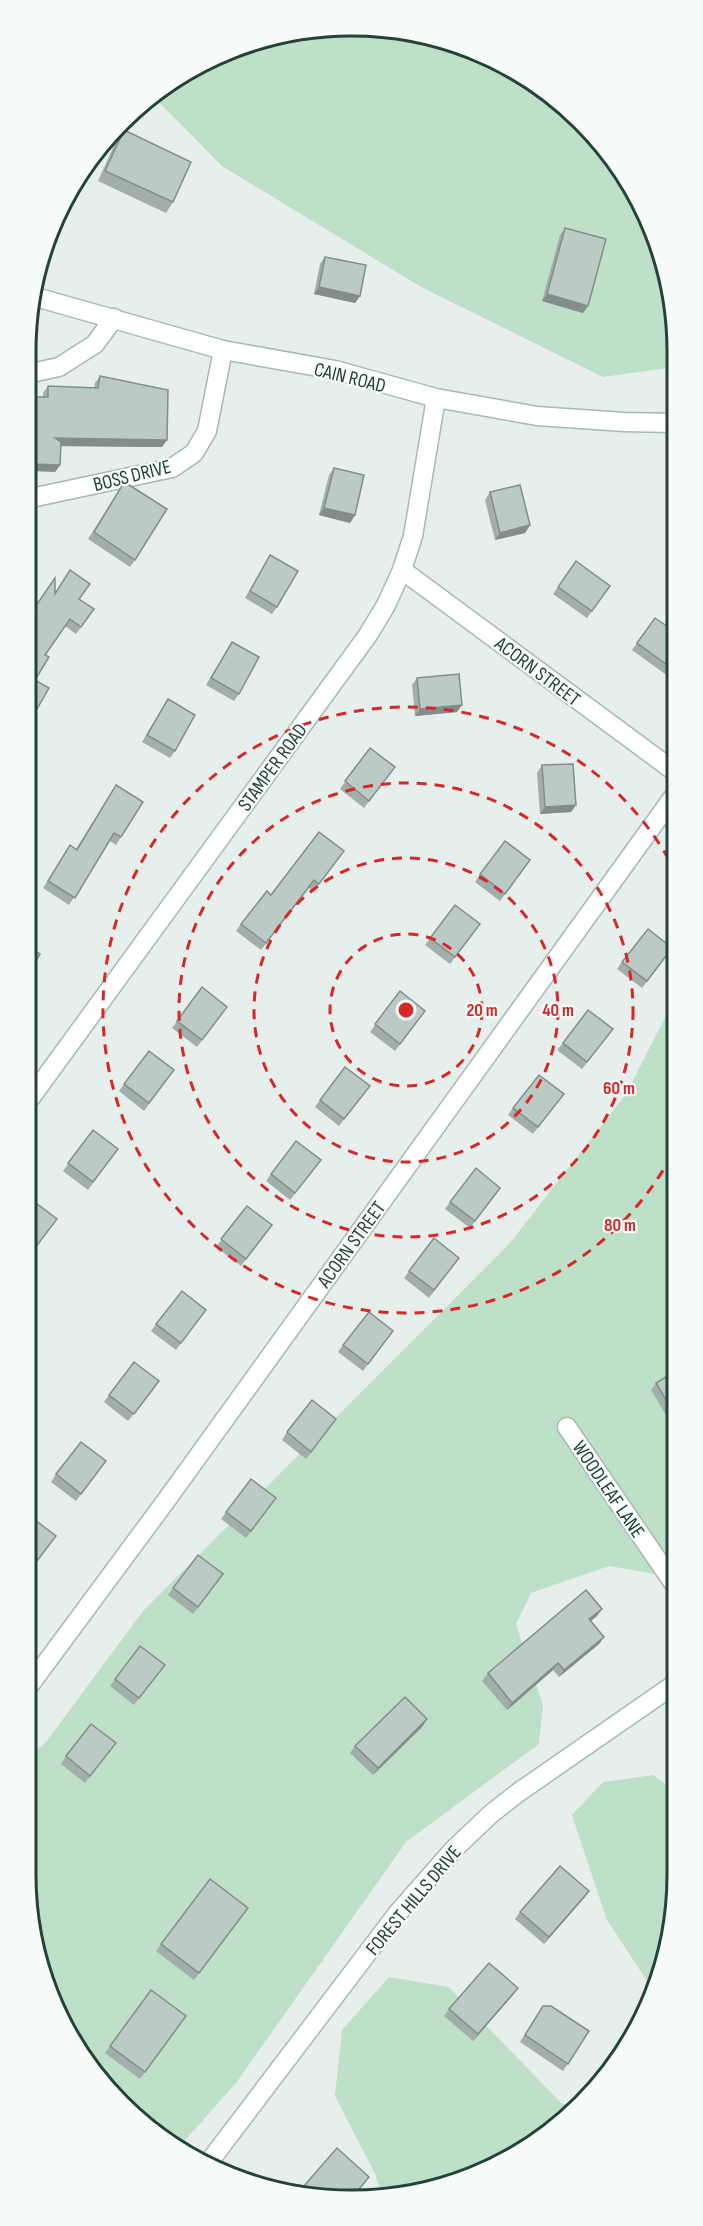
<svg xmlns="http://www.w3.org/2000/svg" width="703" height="2226" font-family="'Sofia Sans Condensed',sans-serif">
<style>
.green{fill:#bfe0c8}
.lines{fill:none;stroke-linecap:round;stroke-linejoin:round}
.street-casing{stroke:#a8b8b2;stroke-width:21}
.secondary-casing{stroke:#a4bbb3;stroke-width:21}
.street{stroke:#fff;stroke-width:18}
.secondary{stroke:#fff;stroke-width:18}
.wall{fill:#a1aea9}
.shaded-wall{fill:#838d89}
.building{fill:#bbcac4;stroke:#838d89;stroke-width:1.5}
.ring{fill:none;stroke:#d62828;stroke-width:3;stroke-dasharray:10 8}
.labels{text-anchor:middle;stroke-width:4.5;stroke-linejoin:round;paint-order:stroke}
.street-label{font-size:20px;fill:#24423a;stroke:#f7fbf9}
.rim{fill:none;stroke:#24423a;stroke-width:3}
.centre{fill:#d62828;stroke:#f7fbf9;stroke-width:3}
.ring-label{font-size:18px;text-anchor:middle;font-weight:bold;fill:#d62828;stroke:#f7fbf9;stroke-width:4.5;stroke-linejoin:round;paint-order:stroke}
</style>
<rect width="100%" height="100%" fill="#e6efeb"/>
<g class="green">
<path d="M288 32H415L514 69 582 121 644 208 675 309V367L603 377 421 287 222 166 154 97 171 80Z"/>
<path d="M673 1002 672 1577 609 1566 531 1593 516 1624 543 1705 539 1744 406 1842 236 2083 180 2146 107 2090 50 1999 26 1874V1758L46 1742 143 1611 510 1243 626 1094Z"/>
<path d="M653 1775 671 1788V1938L651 1987 607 1920 572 1815 603 1782Z"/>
<path d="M389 1977 449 1987 562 2104 576 2103 533 2145 436 2189 381 2193 375 2174 335 2096 342 2030Z"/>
</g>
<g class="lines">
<g class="street-casing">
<g id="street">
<path d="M31 373 59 367 95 344 114 318"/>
<path d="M31 498 172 468 194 453 207 431 223 350"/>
<path d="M402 570 674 771"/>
<path d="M567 1427 672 1581"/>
<path d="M26 1690 168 1498 674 796"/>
<path d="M206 2166 397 1914 454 1849 492 1813 519 1792 672 1686"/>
</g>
</g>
<g class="secondary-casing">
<g id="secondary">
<path d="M32 296 223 350 335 370 436 398 537 416 624 422 674 423"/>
<path d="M29 1100 368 635 386 605 402 570 413 536 436 398"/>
</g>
</g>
<use href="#street" class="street"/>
<use href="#secondary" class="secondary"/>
</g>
<g class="wall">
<path d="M124 130 173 202 166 213 98 181 116 141Z"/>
<path d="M565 228 588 306 583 313 542 301 560 235Z"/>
<path d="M325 257 360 296 355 303 314 294 320 264Z"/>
<path d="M100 376 167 440 162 447 61 446 60 465 55 472 43 397V393L48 386 94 388 95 383Z"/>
<path d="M334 468 355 515 350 523 319 515 329 475Z"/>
<path d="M123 484 135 560 130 567 88 539Z"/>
<path d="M490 492 530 525 525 533 495 540 485 500Z"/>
<path d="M270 555 277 607 272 614 245 598Z"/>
<path d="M576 561 610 586 587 618 553 594Z"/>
<path d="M70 570 79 599 94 609 76 634 65 626 45 655 35 680 34 714 30 719V622L31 620V613L55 578V593Z"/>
<path d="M655 618 674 663 665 674 632 650Z"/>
<path d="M232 642 239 694 234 701 206 685Z"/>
<path d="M417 678 457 712 415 716 412 685Z"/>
<path d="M168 699 175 751 170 758 142 742Z"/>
<path d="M370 748 395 767 364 808 340 789Z"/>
<path d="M542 765 576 805 571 812 540 814 537 773Z"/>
<path d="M116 785 121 837 116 845 110 841 69 905 43 888 70 845 76 849Z"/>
<path d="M505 841 530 860 500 901 475 882Z"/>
<path d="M344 851 314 891 309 888 261 950 236 931 241 924Z"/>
<path d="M673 891V906L667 900Z"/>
<path d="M455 905 480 924 450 964 425 945Z"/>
<path d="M667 956 642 988 617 969 622 962Z"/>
<path d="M202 987 227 1007 197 1047 172 1028Z"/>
<path d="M400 991 420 1018 395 1051 370 1032Z"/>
<path d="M613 1029 582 1069 557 1050 563 1043Z"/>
<path d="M149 1051 174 1070 144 1111 119 1091Z"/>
<path d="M370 1086 339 1126 315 1107 320 1100Z"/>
<path d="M558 1101 533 1134 508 1115 513 1108Z"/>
<path d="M93 1130 118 1149 88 1190 63 1171Z"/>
<path d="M321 1160 290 1200 266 1181 271 1174Z"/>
<path d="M500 1188 470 1228 445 1209 450 1202Z"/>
<path d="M28 1205 52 1226 28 1257Z"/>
<path d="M247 1206 272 1225 241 1266 216 1247Z"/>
<path d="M454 1265 429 1298 404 1278 409 1271Z"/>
<path d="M206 1310 176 1350 151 1331 156 1324Z"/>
<path d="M393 1331 363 1371 338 1352 343 1345Z"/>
<path d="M672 1373V1425L651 1390 656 1383Z"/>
<path d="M154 1389 128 1421 104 1402 109 1395Z"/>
<path d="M331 1426 306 1459 282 1440 287 1432Z"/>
<path d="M106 1461 76 1501 51 1482 56 1474Z"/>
<path d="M276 1498 246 1538 221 1519 226 1512Z"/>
<path d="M27 1522 56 1536 27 1575Z"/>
<path d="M223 1574 193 1614 168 1595 173 1588Z"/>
<path d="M602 1609 597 1616 590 1621 604 1637 599 1644 559 1677 553 1670 507 1710 482 1681 488 1673Z"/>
<path d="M165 1665 134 1705 110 1686 115 1679Z"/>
<path d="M427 1719 422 1727 373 1775 350 1753 355 1746Z"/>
<path d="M111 1750 85 1783 61 1764 66 1756Z"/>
<path d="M210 1879 248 1908 194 1980 156 1951Z"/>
<path d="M589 1891 584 1898 544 1944 515 1919 520 1912Z"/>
<path d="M518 1988 513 1995 473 2041 444 2016 449 2009Z"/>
<path d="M151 1990 186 2016 140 2079 105 2053Z"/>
<path d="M543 2006 589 2031 563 2071 520 2042Z"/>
</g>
<g class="shaded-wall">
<path d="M319 287 360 296 355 303 314 294Z"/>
<path d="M547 294 588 306 583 313 542 301Z"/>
<path d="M55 438 167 440 162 447 50 446Z"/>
<path d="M31 464 60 465 55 472 31 471Z"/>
<path d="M324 508 355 515 350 523 319 515Z"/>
<path d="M530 525 525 533 495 540 500 533Z"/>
<path d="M462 705 457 712 415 716 420 709Z"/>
<path d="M576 805 571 812 540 814 545 807Z"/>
<path d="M602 1609 597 1616 584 1627 589 1619Z"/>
<path d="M604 1637 599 1644 559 1677 564 1670Z"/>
<path d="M558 1663 553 1670 507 1710 512 1703Z"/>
<path d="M427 1719 422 1727 373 1775 378 1768Z"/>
<path d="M589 1891 584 1898 544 1944 549 1937Z"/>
<path d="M518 1988 513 1995 473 2041 478 2034Z"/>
</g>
<g class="building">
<path d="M124 130 191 162 173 202 105 171Z"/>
<path d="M565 228 606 239 588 306 547 294Z"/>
<path d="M325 257 366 265 360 296 319 287Z"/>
<path d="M100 376 168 390 167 440 55 438 61 442 60 465 31 464V397H48V386L98 388Z"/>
<path d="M334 468 364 475 355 515 324 508Z"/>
<path d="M126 483 167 509 135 560 94 532 123 484Z"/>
<path d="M520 485 530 525 500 533 490 492Z"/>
<path d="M270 555 298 571 277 607 250 591Z"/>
<path d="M576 561 610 586 592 611 558 587Z"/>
<path d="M70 570 90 584 79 599 94 609 81 627 70 619 45 655 49 657 35 680 49 688 34 714 30 712V623L37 613 33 610 55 578V594Z"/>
<path d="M655 618 674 631V662L670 667 637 643Z"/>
<path d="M232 642 259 657 239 694 211 678Z"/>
<path d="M459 674 462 705 420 709 417 678Z"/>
<path d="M168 699 195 715 175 751 147 735Z"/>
<path d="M370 748 395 767 369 801 345 781Z"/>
<path d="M573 764 576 805 545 807 542 765Z"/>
<path d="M116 785 143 802 121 837 114 833 75 898 48 881 70 845 77 850Z"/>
<path d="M319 832 344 851 319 884 314 880 266 943 241 924 267 891 271 895Z"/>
<path d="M505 841 530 860 505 894 480 874Z"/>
<path d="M455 905 480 924 455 957 430 938Z"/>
<path d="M648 929 672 948 647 981 622 962Z"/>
<path d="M29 947 40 954 29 973Z"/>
<path d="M202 987 227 1007 202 1040 177 1021Z"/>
<path d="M400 991 425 1011 400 1044 375 1024Z"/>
<path d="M588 1010 613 1029 587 1062 563 1043Z"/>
<path d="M149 1051 174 1070 149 1103 124 1084Z"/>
<path d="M345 1067 370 1086 344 1119 320 1100Z"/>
<path d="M539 1075 564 1094 538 1127 513 1108Z"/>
<path d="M93 1130 118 1149 93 1182 68 1163Z"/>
<path d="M296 1141 321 1160 295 1193 271 1174Z"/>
<path d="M476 1168 500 1188 475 1221 450 1202Z"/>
<path d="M32 1200 57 1219 32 1252 28 1249V1205Z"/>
<path d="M247 1206 272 1225 246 1259 221 1239Z"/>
<path d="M434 1238 459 1258 434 1290 409 1271Z"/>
<path d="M182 1291 206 1310 181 1343 156 1324Z"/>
<path d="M369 1312 393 1331 368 1364 343 1345Z"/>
<path d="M134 1362 159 1381 134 1414 109 1395Z"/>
<path d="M672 1373V1410L656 1383Z"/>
<path d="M312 1400 336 1419 311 1452 287 1432Z"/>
<path d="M81 1442 106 1461 81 1494 56 1474Z"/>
<path d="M251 1479 276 1498 251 1531 226 1512Z"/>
<path d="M31 1517 56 1536 31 1569 27 1566V1522Z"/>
<path d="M198 1555 223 1574 198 1607 173 1588Z"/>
<path d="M586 1590 602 1609 589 1619 604 1637 564 1670 558 1663 512 1703 488 1673Z"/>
<path d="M140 1646 165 1665 139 1698 115 1679Z"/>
<path d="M405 1697 427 1719 378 1768 355 1746Z"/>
<path d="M91 1724 116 1743 90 1776 66 1756Z"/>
<path d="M560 1866 589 1891 549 1937 520 1912Z"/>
<path d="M210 1879 248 1908 199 1973 161 1944Z"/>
<path d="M489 1963 518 1988 478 2034 449 2009Z"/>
<path d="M151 1990 186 2016 145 2072 110 2046Z"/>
<path d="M543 2006H551L589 2031 568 2064 525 2035Z"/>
<path d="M337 2148 369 2177 354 2195 309 2198 297 2194Z"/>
</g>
<g class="ring">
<circle cx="406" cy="1010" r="76"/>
<circle cx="406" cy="1010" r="152"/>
<circle cx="406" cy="1010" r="227"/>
<path d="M672 1155A303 303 0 1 1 672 865"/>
</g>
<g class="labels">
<g class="street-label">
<text transform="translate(350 377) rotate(14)" y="7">CAIN ROAD</text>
<text transform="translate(132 475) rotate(-14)" y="7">BOSS DRIVE</text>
<text transform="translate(538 671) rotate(37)" y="7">ACORN STREET</text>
<text transform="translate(272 767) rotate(-54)" y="7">STAMPER ROAD</text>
<text transform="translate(351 1244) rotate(-54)" y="7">ACORN STREET</text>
<text transform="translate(609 1489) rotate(56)" y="7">WOODLEAF LANE</text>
<text transform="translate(413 1900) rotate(-50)" y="7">FOREST HILLS DRIVE</text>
</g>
</g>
<path d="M0 0H703V2226H0ZM351 36H352A315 315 0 0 1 667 351V1875A315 315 0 0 1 352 2190H351A315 315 0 0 1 36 1875V351A315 315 0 0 1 351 36Z" fill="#f7fbf9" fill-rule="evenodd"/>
<path class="rim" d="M351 36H352A315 315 0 0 1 667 351V1875A315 315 0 0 1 352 2190H351A315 315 0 0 1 36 1875V351A315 315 0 0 1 351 36Z"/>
<circle cx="406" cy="1010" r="9" class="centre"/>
<g class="ring-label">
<text x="482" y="1016">20 m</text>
<text x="558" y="1016">40 m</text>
<text x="619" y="1094">60 m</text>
<text x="620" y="1231">80 m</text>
</g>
</svg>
